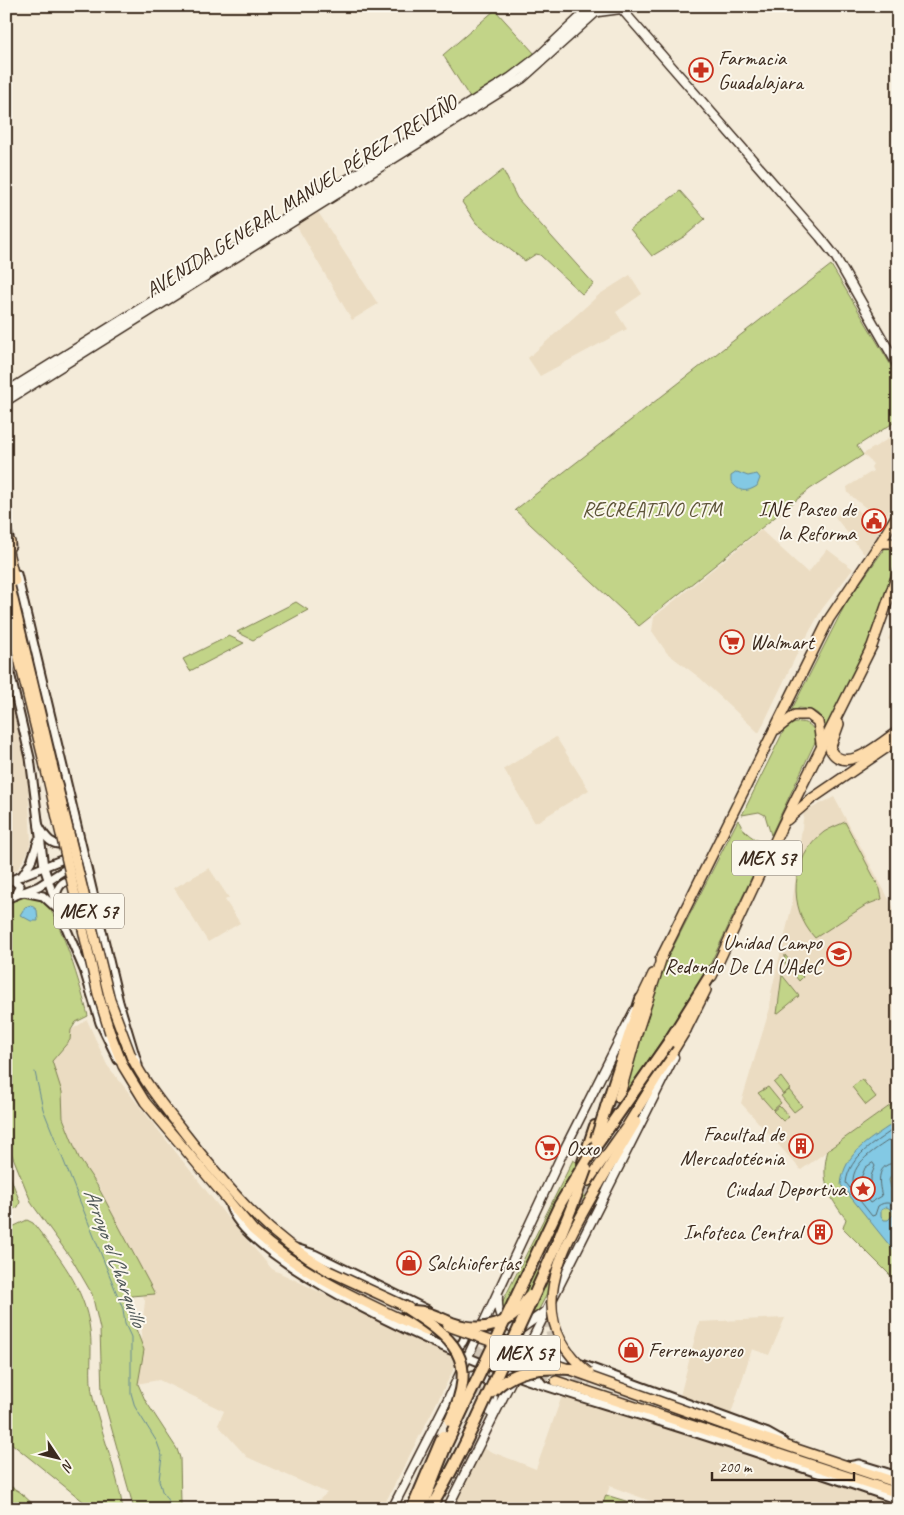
<svg xmlns="http://www.w3.org/2000/svg" width="904" height="1515" font-family="Caveat,sans-serif">
<style>
.built{fill:#ebdcc2}
.green{fill:#c2d488;stroke:#7e7f53}
.water{fill:#83c9e4;stroke:#668995;fill-rule:evenodd}
.lines{fill:none;stroke-linecap:round;stroke-linejoin:round}
.shore{stroke:#586a6d;stroke-width:1}
.stream{stroke:#668995;stroke-width:1}
.trunk-tunnel{stroke:#cfc4b4;stroke-width:9;stroke-dasharray:9 4.5;stroke-linecap:butt}
.motorway-tunnel{stroke:#cfc4b4;stroke-width:10;stroke-dasharray:10 5;stroke-linecap:butt}
.tertiary-casing{stroke:#3b2a1e;stroke-width:11}
.secondary-casing{stroke:#3b2a1e;stroke-width:11}
.primary-casing{stroke:#3b2a1e;stroke-width:12}
.trunk-casing{stroke:#3b2a1e;stroke-width:12}
.motorway-casing{stroke:#3b2a1e;stroke-width:14}
.tertiary{stroke:#fbf7ec;stroke-width:7}
.secondary{stroke:#fbf7ec;stroke-width:8}
.primary{stroke:#fddcac;stroke-width:9}
.trunk{stroke:#fddcac;stroke-width:9}
.motorway{stroke:#fddcac;stroke-width:10}
.trunk-bridge-casing{stroke:#3b2a1e;stroke-width:12;stroke-linecap:butt}
.motorway-bridge-casing{stroke:#3b2a1e;stroke-width:14;stroke-linecap:butt}
.trunk-bridge{stroke:#fddcac;stroke-width:9}
.motorway-bridge{stroke:#fddcac;stroke-width:10}
.labels{text-anchor:middle;stroke-width:4;stroke-linejoin:round;paint-order:stroke}
.shield{fill:#fbf7ec;stroke:#75685c;stroke-width:1}
.shield-label{font-size:20px;font-weight:bold;fill:#3b2a1e}
.poi-label{font-size:21px;fill:#3b2a1e;stroke:#fbf7ec;text-anchor:start}
.street-label{font-size:21px;fill:#3b2a1e;stroke:#fbf7ec}
.park-label{font-size:21px;fill:#5d5438;stroke:#fbf7ec}
.water-label{font-size:22px;font-style:italic;fill:#515a59;stroke:#fbf7ec}
</style>
<rect width="100%" height="100%" fill="#f4ebd9"/>
<filter id="ink" filterUnits="userSpaceOnUse"><feTurbulence type="fractalNoise" baseFrequency=".02" numOctaves="2"/><feDisplacementMap in="SourceGraphic" scale="10" xChannelSelector="R" yChannelSelector="G"/><feConvolveMatrix kernelMatrix="1 2 1 2 8 2 1 2 1" color-interpolation-filters="sRGB"/></filter>
<g filter="url(#ink)">
<g class="built">
<path d="M318 212 378 304 352 320 296 225Z"/>
<path d="M630 275 642 294 616 312 627 329 540 376 528 358 600 294Z"/>
<path d="M898 433V494L872 545 864 554 835 517 853 504 864 517 867 509 848 493 847 487 873 471 871 467 873 464 863 454Z"/>
<path d="M761 530 808 573 827 549 853 569 822 609 796 656 759 733 700 678 667 653 652 631 654 617Z"/>
<path d="M898 619V646L888 639Z"/>
<path d="M6 676 27 766 31 841 27 854 17 870 6 874Z"/>
<path d="M556 737 589 790 535 823 504 769Z"/>
<path d="M834 797 898 916V1100L801 1170 741 1103 770 1008 771 993 792 905 804 812Z"/>
<path d="M209 868 229 898 225 900 240 923 208 942 174 888Z"/>
<path d="M87 1020 107 1065 227 1217 272 1269 459 1359 382 1509H308L327 1493 247 1457 218 1425 224 1411 159 1380 136 1384 145 1301 99 1186 79 1164 65 1124 48 1059 70 1040 71 1030Z"/>
<path d="M785 1318 769 1355 752 1349 731 1414 680 1396 699 1322Z"/>
<path d="M563 1393 789 1468 898 1506V1509H654L653 1502 610 1486 601 1509H452L482 1448 536 1469Z"/>
</g>
<g class="green">
<path d="M495 10 535 54 521 67 470 98 443 55Z"/>
<path d="M503 170 517 198 594 284 582 294 540 255 536 254 525 261 476 223 462 202Z"/>
<path d="M680 191 705 219 685 236 652 256 630 229Z"/>
<path d="M831 265 898 377V420L857 446 863 455 810 489 639 626 515 510Z"/>
<path d="M892 546 898 552 872 635 826 728C823 714 814 709 799 708L789 715 846 603 885 548Z"/>
<path d="M296 602 308 610 253 640 237 632Z"/>
<path d="M229 636 244 643 190 671 183 659Z"/>
<path d="M800 722C811 723 814 728 817 738L771 835 765 815 759 812 742 815 786 726Z"/>
<path d="M738 820C745 835 753 838 767 845L704 977 618 1106 639 1031 658 977Z"/>
<path d="M845 822 880 889 882 899 866 905 815 938C787 908 790 858 824 832 830 828 839 825 845 822Z"/>
<path d="M29 895C34 895 38 896 43 900 60 915 82 991 88 1016L76 1022 71 1030 70 1040 52 1061 62 1092 63 1118 79 1158 97 1185 155 1294 131 1296 136 1329 144 1350 138 1384 145 1400 177 1449 180 1458 181 1504 183 1509H134L102 1394 100 1329 92 1294 73 1261 32 1204 6 1140V903Z"/>
<path d="M785 955 803 977 799 981 784 962Z"/>
<path d="M782 975 799 996 777 1014Z"/>
<path d="M781 1077 790 1089 783 1094 774 1083Z"/>
<path d="M862 1079 876 1097 866 1105 852 1087Z"/>
<path d="M768 1087 781 1103 773 1110 758 1093Z"/>
<path d="M789 1090 802 1106 794 1112 781 1096Z"/>
<path d="M898 1100V1283L843 1228 846 1219C828 1196 820 1180 828 1150Z"/>
<path d="M779 1106 789 1117 783 1121 773 1111Z"/>
<path d="M573 1160 590 1170 535 1261 540 1265 601 1167 604 1168 589 1197 559 1247 570 1250 536 1315C519 1329 513 1326 501 1309L503 1301Z"/>
<path d="M6 1166 20 1202 18 1207 6 1213Z"/>
<path d="M27 1220 33 1223C58 1256 85 1287 90 1330 93 1352 88 1375 93 1398 102 1435 117 1471 123 1509L89 1506 6 1439V1230Z"/>
<path d="M6 1484 20 1492 38 1509H6Z"/>
<path d="M606 1495 642 1506V1509H601Z"/>
</g>
<g class="water">
<path d="M737 472 748 476 757 474 760 478 757 486C746 493 738 492 731 481V476Z"/>
<path d="M31 905 37 910 38 921H31L20 915 25 907Z"/>
<path d="M898 1120V1175L891 1176 889 1180 891 1188 898 1191V1256L841 1185C844 1151 872 1139 898 1120ZM887 1207 893 1211V1215L888 1220H884L881 1216V1210Z"/>
</g>
<g class="lines">
<g class="shore">
<path d="M898 1126C877 1142 849 1155 846 1183L872 1216 875 1215 878 1206C885 1201 893 1202 898 1210"/>
<path d="M898 1134C882 1146 852 1160 853 1182L870 1203 882 1196C878 1182 876 1162 898 1163"/>
<path d="M873 1163 875 1166 871 1176V1186L868 1188 861 1178 865 1168Z"/>
</g>
<path class="stream" d="M35 1072 43 1109 123 1309 125 1324 131 1337V1393L135 1407 157 1442 162 1456 159 1480 162 1491 173 1509"/>
<g class="trunk-tunnel">
<path d="M581 1208 596 1175 619 1098"/>
<path d="M534 1269 563 1219"/>
<path d="M548 1305C547 1339 558 1369 589 1386"/>
<path d="M426 1331 556 1381"/>
</g>
<path class="motorway-tunnel" d="M473 1395C490 1360 527 1372 556 1381"/>
<g class="tertiary-casing">
<g id="tertiary">
<path d="M6 526 11 546"/>
<path d="M17 574 119 1002 138 1065"/>
<path d="M6 656 30 758 44 867 56 904 84 970 100 1023 118 1060"/>
<path d="M39 826C45 837 53 849 67 842"/>
<path d="M22 876 31 862 38 841"/>
<path d="M13 880 20 886 15 895"/>
<path d="M6 882 71 856"/>
<path d="M24 892 43 896 56 908"/>
<path d="M6 899 39 886 72 865"/>
<path d="M56 900C56 889 61 879 74 881"/>
<path d="M229 1203C241 1259 435 1345 489 1366 544 1388 602 1403 658 1421 738 1446 818 1473 898 1500"/>
<path d="M296 1248 314 1254 428 1310"/>
<path d="M474 1331 562 1357 768 1433 784 1442"/>
<path d="M452 1349C461 1347 468 1339 463 1330"/>
<path d="M542 1384C535 1375 530 1364 543 1357"/>
<path d="M848 1466 859 1464 898 1476"/>
</g>
</g>
<g class="secondary-casing">
<g id="secondary">
<path d="M619 6 820 237 835 256 898 366"/>
<path d="M598 12 621 9"/>
<path d="M6 392 510 78 540 55 592 6"/>
<path d="M6 401 523 78 603 6"/>
<path d="M498 1296C497 1313 502 1330 522 1328L543 1313"/>
<path d="M459 1384 473 1376 487 1381 494 1393 491 1413"/>
<path d="M392 1509 449 1397 564 1150 634 1011"/>
<path d="M447 1509 674 1057"/>
</g>
</g>
<g class="primary-casing">
<g id="primary">
<path d="M880 543H891L898 546"/>
<path d="M839 724 830 749C845 777 881 742 898 731"/>
<path d="M777 729 795 715H809L818 722 821 743"/>
<path d="M787 820 810 800 898 740"/>
<path d="M660 960 829 619 880 543 898 513"/>
<path d="M712 976 783 824 872 646 898 572"/>
<path d="M641 999 653 974"/>
<path d="M686 1030 706 990"/>
</g>
</g>
<g class="trunk-casing">
<g id="trunk">
<path d="M10 542 8 552 15 581"/>
<path d="M6 570 52 764"/>
<path d="M6 605 45 766"/>
<path d="M110 1033 123 1066 145 1102 253 1230C303 1276 365 1302 426 1331"/>
<path d="M131 1056C146 1085 166 1109 186 1135 229 1190 267 1236 329 1271"/>
<path d="M619 1098 638 1030 663 954"/>
<path d="M588 1181 627 1126 686 1030"/>
<path d="M598 1186 636 1122"/>
<path d="M556 1381 898 1493"/>
<path d="M725 1425 898 1483"/>
</g>
</g>
<g class="motorway-casing">
<g id="motorway">
<path d="M668 1043 713 971"/>
<path d="M606 1107 641 999"/>
<path d="M583 1162 595 1126"/>
</g>
</g>
<use href="#tertiary" class="tertiary"/>
<use href="#secondary" class="secondary"/>
<use href="#primary" class="primary"/>
<use href="#trunk" class="trunk"/>
<use href="#motorway" class="motorway"/>
<g class="trunk-bridge-casing">
<g id="trunk-bridge">
<path d="M52 764 110 1000 131 1056"/>
<path d="M45 766 98 994 110 1033"/>
<path d="M329 1271 409 1308"/>
<path d="M448 1326 725 1425"/>
<path d="M589 1373C519 1318 563 1247 598 1186"/>
</g>
</g>
<g class="motorway-bridge-casing">
<g id="motorway-bridge">
<path d="M596 1139 606 1107"/>
<path d="M403 1306C454 1339 480 1357 450 1421"/>
<path d="M414 1311C428 1311 439 1318 452 1323 483 1334 513 1325 529 1296"/>
<path d="M492 1392C515 1368 541 1367 572 1369"/>
<path d="M412 1509 443 1436"/>
<path d="M421 1509 447 1443 560 1204 589 1156 668 1043"/>
<path d="M430 1509C459 1461 481 1409 505 1358 534 1296 563 1234 586 1169"/>
</g>
</g>
<use href="#trunk-bridge" class="trunk-bridge"/>
<use href="#motorway-bridge" class="motorway-bridge"/>
</g>
</g>
<defs>
<g id="pharmacy-ring" transform="scale(1.25)"><circle r="9.5" fill="#fbf7ec" stroke="#c8321e" stroke-width="1.5"/><path d="M-2-6h4v4h4v4h-4v4h-4v-4h-4v-4h4Z" fill="#c8321e"/></g>
<g id="civic-ring" transform="scale(1.25)"><circle r="9.5" fill="#fbf7ec" stroke="#c8321e" stroke-width="1.5"/><path d="M-.6-6.5H3V-4.5H.6V-3L4-1V1h2V6H-6V1h2V-1L-.6-3ZM-1.2 2.5V6h2.4V2.5Z" fill="#c8321e"/></g>
<g id="supermarket-ring" transform="scale(1.25)"><circle r="9.5" fill="#fbf7ec" stroke="#c8321e" stroke-width="1.5"/><path d="M-6-5.5h2.5l.6 2H6L4.5 2H-2.5L-4.4-4H-6ZM-1.5 3.2a1.3 1.3 0 1 0 .1 0ZM3 3.2a1.3 1.3 0 1 0 .1 0Z" fill="#c8321e"/></g>
<g id="university-ring" transform="scale(1.25)"><circle r="9.5" fill="#fbf7ec" stroke="#c8321e" stroke-width="1.5"/><path d="M0-5L7-2L0 1L-7-2ZM-4 1L0 2.5L4 1V4Q0 6-4 4Z" fill="#c8321e"/></g>
<g id="building-ring" transform="scale(1.25)"><circle r="9.5" fill="#fbf7ec" stroke="#c8321e" stroke-width="1.5"/><path d="M-4-6H4V6H1V3H-1V6H-4ZM-2.5-4.3h1.7v1.8h-1.7ZM.8-4.3h1.7v1.8H.8ZM-2.5-1h1.7V.8h-1.7ZM.8-1h1.7V.8H.8Z" fill="#c8321e"/></g>
<g id="sight-ring" transform="scale(1.25)"><circle r="9.5" fill="#fbf7ec" stroke="#c8321e" stroke-width="1.5"/><path d="M0-6L1.8-2.2L6-1.7L2.9 1.2L3.7 5.4L0 3.3L-3.7 5.4L-2.9 1.2L-6-1.7L-1.8-2.2Z" fill="#c8321e"/></g>
<g id="shop-ring" transform="scale(1.25)"><circle r="9.5" fill="#fbf7ec" stroke="#c8321e" stroke-width="1.5"/><path d="M-5-2.5h2.3a2.7 3.5 0 0 1 5.4 0H5L5.5 6h-11ZM-1.5-2.5h3a1.5 2.3 0 0 0-3 0Z" fill="#c8321e"/></g>
</defs>
<g fill-rule="evenodd">
<use href="#pharmacy-ring" x="701" y="70"/>
<use href="#civic-ring" x="874" y="521"/>
<use href="#supermarket-ring" x="732" y="642"/>
<use href="#university-ring" x="839" y="954"/>
<use href="#building-ring" x="801" y="1146"/>
<use href="#supermarket-ring" x="548" y="1148"/>
<use href="#sight-ring" x="863" y="1189"/>
<use href="#building-ring" x="820" y="1232"/>
<use href="#shop-ring" x="409" y="1263"/>
<use href="#shop-ring" x="631" y="1350"/>
</g>
<g class="labels">
<g class="shield">
<rect x="732" y="840.5" width="70" height="35" rx="4"/>
<rect x="54" y="893.5" width="70" height="35" rx="4"/>
<rect x="490" y="1335.5" width="70" height="35" rx="4"/>
</g>
<g class="shield-label">
<text x="767" y="865">MEX 57</text>
<text x="89" y="918">MEX 57</text>
<text x="525" y="1360">MEX 57</text>
</g>
<g class="poi-label">
<text x="718" y="65">Farmacia<tspan x="718" dy="24">Guadalajara</tspan></text>
<text x="856" y="516" text-anchor="end">INE Paseo de<tspan x="856" dy="24">la Reforma</tspan></text>
<text x="750" y="649">Walmart</text>
<text x="822" y="949" text-anchor="end">Unidad Campo<tspan x="822" dy="24">Redondo De LA UAdeC</tspan></text>
<text x="784" y="1141" text-anchor="end">Facultad de<tspan x="784" dy="24">Mercadotécnia</tspan></text>
<text x="566" y="1155">Oxxo</text>
<text x="846" y="1196" text-anchor="end">Ciudad Deportiva</text>
<text x="802" y="1239" text-anchor="end">Infoteca Central</text>
<text x="426" y="1270">Salchiofertas</text>
<text x="648" y="1357">Ferremayoreo</text>
</g>
<g class="street-label">
<text transform="translate(301 196) rotate(-32)" y="7">AVENIDA GENERAL MANUEL PÉREZ TREVIÑO</text>
</g>
<g class="park-label">
<text x="652" y="516">RECREATIVO CTM</text>
</g>
<g class="water-label">
<text transform="translate(116 1257) rotate(70)" y="8">Arroyo el Charquillo</text>
</g>
</g>
<rect width="904" height="1515" fill="none" stroke="#fbf7ec" stroke-width="25"/>
<rect x="12" y="12" width="879" height="1490" fill="none" stroke="#3b2a1e" stroke-width="2" filter="url(#ink)"/>
<g transform="translate(58 1458) rotate(125)" stroke="#fbf7ec" stroke-width="4" paint-order="stroke">
<path d="M0-4L9 19L0 12L-9 19Z" fill="#3b2a1e"/>
<text y="-8" font-size="14" font-weight="bold" text-anchor="middle" fill="#3b2a1e">N</text>
</g>
<path d="M712 1472v8h142v-8" fill="none" stroke="#3b2a1e" stroke-width="2.5"/>
<text x="719" y="1472" font-size="15" fill="#3b2a1e" stroke="#fbf7ec" stroke-width="4" paint-order="stroke">200 m</text>
</svg>
